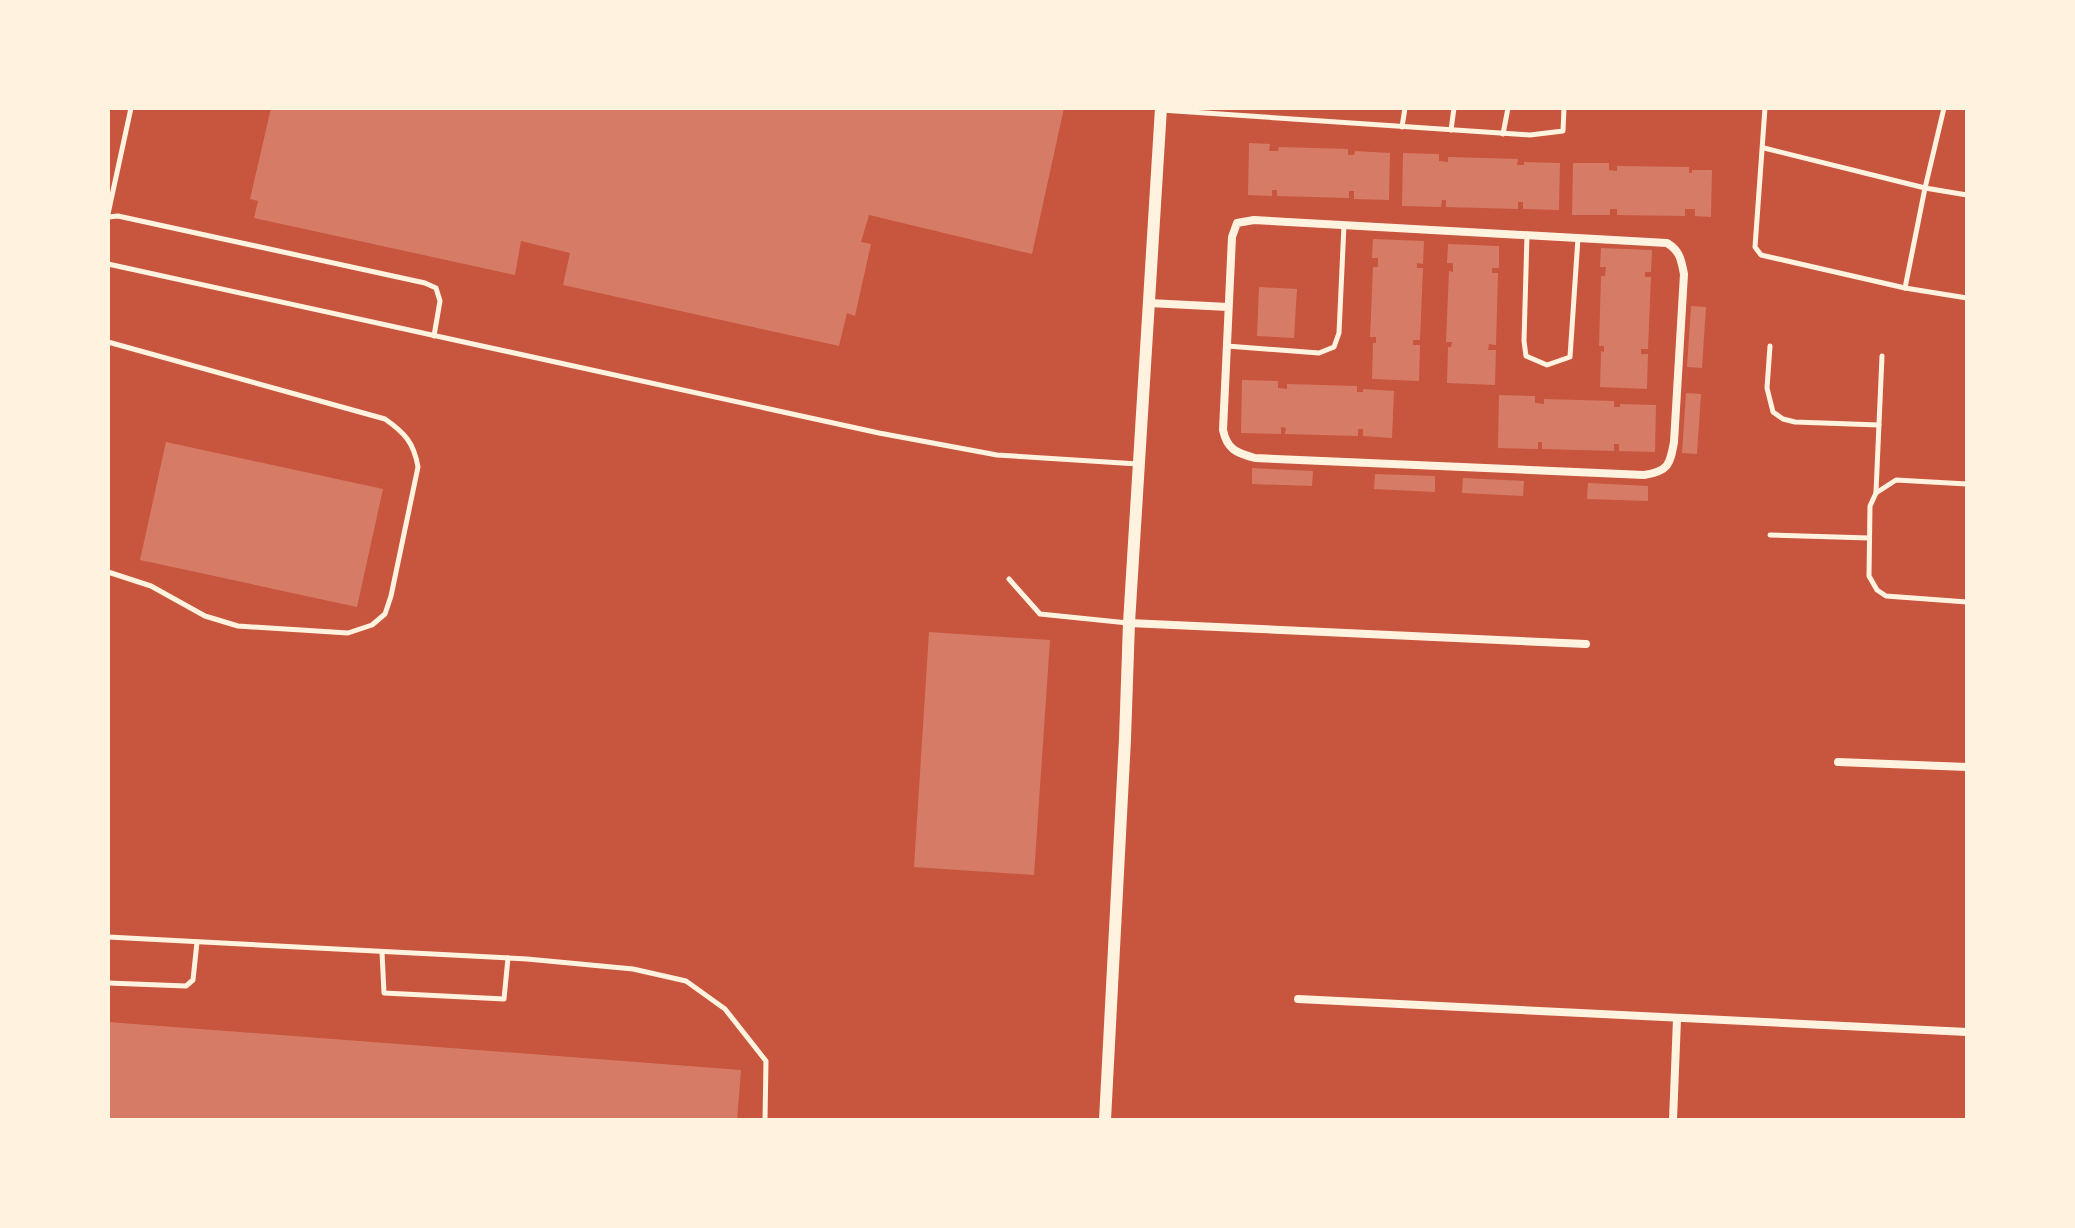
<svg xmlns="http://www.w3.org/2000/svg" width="2075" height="1228" font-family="'Exo 2',sans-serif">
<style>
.building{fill:#d67c66}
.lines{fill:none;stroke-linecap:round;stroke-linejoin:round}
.service{stroke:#fff3e0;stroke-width:5}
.minor{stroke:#fff3e0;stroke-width:8}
.tertiary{stroke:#fff3e0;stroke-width:12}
</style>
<rect width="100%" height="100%" fill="#c8553d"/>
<g class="building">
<path d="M271 108 278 110 1064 108 1032 254 869 215 861 242 871 244 855 316 847 313 839 346 563 285 570 253 521 241 515 275 254 218 258 201 250 199Z"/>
<path d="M1249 143 1270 144 1269 151H1278L1279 147 1348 149V155H1354L1355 151 1390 153 1389 200 1354 199V191H1349V198L1277 196V190H1272V196L1248 195Z"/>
<path d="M1403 153 1439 154V161L1448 162V157L1518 159 1517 165H1524V162L1560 163 1559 210 1523 209V202H1518V209L1446 207V200H1442L1441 207 1402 206Z"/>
<path d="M1573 163H1609V170L1617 171V166L1689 167V173H1692V170H1712L1711 217 1695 216V209H1685V216L1617 215V209H1610V215H1572Z"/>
<path d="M1373 239 1424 241 1423 264 1417 263V268H1423L1420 340H1413V345H1420L1419 381 1372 379 1373 343H1376V337H1370L1373 267H1378V258H1372Z"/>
<path d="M1448 244 1499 246V268H1492V273H1498L1496 345 1489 344 1488 350H1496L1495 385 1447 383 1448 347H1451L1452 342H1446L1449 271 1453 272V263H1447Z"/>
<path d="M1601 248 1652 250 1651 272H1645V277H1651L1648 349H1641V354H1648L1647 389 1600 387 1601 351 1604 352V346H1599L1601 276H1605L1606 267H1600Z"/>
<path d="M1259 287 1297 289 1294 338 1257 336Z"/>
<path d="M1691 306 1706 307 1702 368 1687 367Z"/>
<path d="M1242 380 1278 381V388L1287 389V384L1357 386V392H1363V389L1394 391 1392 438 1363 436V429H1358V436L1285 434 1286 428 1281 427V434L1241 433Z"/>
<path d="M1686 393 1701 394 1697 454 1682 453Z"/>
<path d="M1499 395 1535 396V403L1544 404V399L1614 401V407H1620V404L1656 405 1655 452 1619 451V444H1614V451L1542 449V442H1538V449L1498 448Z"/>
<path d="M166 442 383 489 357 607 140 560Z"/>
<path d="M1252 468 1313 471 1312 486 1252 484Z"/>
<path d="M1375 474 1435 476V492L1374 489Z"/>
<path d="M1463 478 1524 481 1523 496 1462 493Z"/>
<path d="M1588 483 1648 486V501L1587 499Z"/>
<path d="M929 632 1050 640 1034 875 914 867Z"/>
<path d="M108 1022 741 1070 737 1120H108Z"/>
</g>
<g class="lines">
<g class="service">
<path d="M1765 108 1755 247 1761 255 1905 288 1967 298"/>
<path d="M1944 108 1925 188 1967 195"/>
<path d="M1161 110 1530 135 1563 131 1564 108"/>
<path d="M1402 127 1405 108"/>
<path d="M1451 130 1454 108"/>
<path d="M1503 134 1508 108"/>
<path d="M1764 148 1925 188 1905 288"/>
<path d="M108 214 131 108"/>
<path d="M108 217 118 216 425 283 436 288 440 301 434 336"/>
<path d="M1527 235 1524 341 1526 356 1547 365 1570 357 1578 238"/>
<path d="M108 264 879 433 997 455 1138 464"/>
<path d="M108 342 385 419C405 433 414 443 418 467L391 596 385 614 372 625 348 633 238 626 205 616 151 586 108 572"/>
<path d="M1227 346 1319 353 1334 347 1339 333 1344 225"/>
<path d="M1770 346 1767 388 1773 412 1783 419 1795 422 1879 425"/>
<path d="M1967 484 1896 480 1876 493 1870 506 1869 576 1877 590 1886 596 1967 602"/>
<path d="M1876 492 1882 356"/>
<path d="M1770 535 1869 538"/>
<path d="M1009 579 1040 614 1128 623"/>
<path d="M108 937 527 959 633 969 686 981 725 1009 766 1061 765 1120"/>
<path d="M382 952 384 993 504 999 508 958"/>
<path d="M108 983 186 986 193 980 197 942"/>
</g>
<g class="minor">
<path d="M1254 220 1667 243C1680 251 1681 259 1684 274L1674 442C1670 464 1669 471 1644 475L1255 458C1236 453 1227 449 1223 430L1232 237 1237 223Z"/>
<path d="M1149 303 1228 307"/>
<path d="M1129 623 1586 644"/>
<path d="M1838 762 1967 767"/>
<path d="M1298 999 1967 1032"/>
<path d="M1673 1120 1677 1019"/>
</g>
<path class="tertiary" d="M1105 1120 1125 739 1129 623 1161 108"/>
</g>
<rect width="2075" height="1228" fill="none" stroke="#fff3e0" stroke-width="220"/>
</svg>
